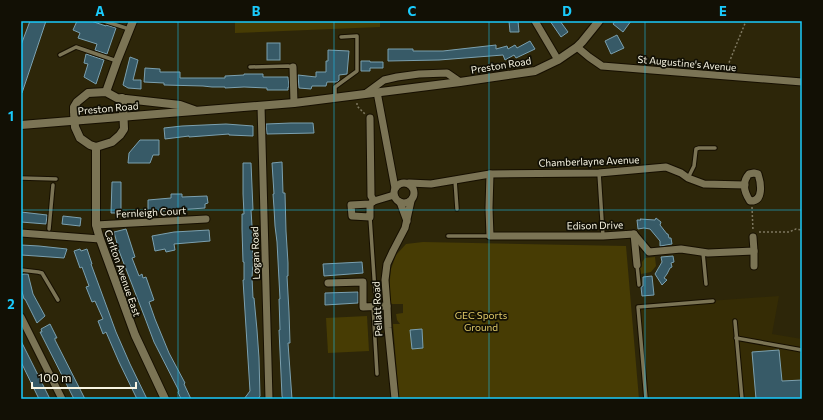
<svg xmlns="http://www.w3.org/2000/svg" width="823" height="420" font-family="Commissioner,sans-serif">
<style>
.built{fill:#352c05}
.green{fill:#473c04}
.building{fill:#375a67;stroke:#7ba0af}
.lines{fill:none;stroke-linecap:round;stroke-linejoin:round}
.service-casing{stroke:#160f00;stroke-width:5.5}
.minor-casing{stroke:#160f00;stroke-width:9}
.tertiary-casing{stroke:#160f00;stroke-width:10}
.path{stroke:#7d775f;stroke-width:1.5;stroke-dasharray:2 2;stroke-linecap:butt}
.service{stroke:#7b7455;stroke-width:3.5}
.minor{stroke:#7b7455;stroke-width:7}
.tertiary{stroke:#7b7455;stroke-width:8}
.grid{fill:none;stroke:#1acafc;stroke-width:1;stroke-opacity:0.55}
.labels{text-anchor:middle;stroke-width:3.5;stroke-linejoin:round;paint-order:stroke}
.street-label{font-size:10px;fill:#f8f5e3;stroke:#121005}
.park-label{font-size:10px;fill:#e1ca68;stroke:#121005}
.neatline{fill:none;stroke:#1acafc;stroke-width:1.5}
.grid-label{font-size:13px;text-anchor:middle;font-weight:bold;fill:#1acafc}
</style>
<rect width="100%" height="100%" fill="#2d2609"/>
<path class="built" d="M779 296 772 334 802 339V399H645L640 306Z"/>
<g class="green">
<path d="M235 21H380V27L235 33Z"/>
<path d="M423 242 626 246 639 399H399L393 324H400L397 320 396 314 403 313V304H392L390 302 389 289 391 269 396 255 406 244Z"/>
<path d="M655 257 656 266 651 272 641 274 640 268 642 267V262L645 258Z"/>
<path d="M367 316 369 351 328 353 326 318Z"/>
</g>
<g class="building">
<path d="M30 21H46L22 93H21V45Z"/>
<path d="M77 21H91L106 26V25L116 28 107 54 95 50 97 44 78 38 80 33 73 30Z"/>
<path d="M509 21H518L519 32H510Z"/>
<path d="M550 21H560L568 32 561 37Z"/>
<path d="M615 21H631L623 32 613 24Z"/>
<path d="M617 35 624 48 611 54 605 41Z"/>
<path d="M530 41 535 49 516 58 514 55 505 60 503 55 439 60 388 61V49H413V51H443L496 45V49L507 46 508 49 515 45 517 48Z"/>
<rect x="267" y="43" width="13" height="17"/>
<path d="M328 50 349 51 347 74 339 75V80L337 82H327L326 86H312L311 89 299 88 298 75 316 77V72H326V61H328Z"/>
<path d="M86 54 104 60 96 84 84 77 88 64 84 63Z"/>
<path d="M130 57 138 60 133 80H141V89L128 88 123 85Z"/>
<path d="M361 61H370V62H383V68H370V71H361Z"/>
<path d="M145 68 160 69V72H180V78H225V76L244 75V74H263V77H288L289 87H288V90H267V88L244 87 225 88V87H212L203 86 164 85V83L144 82Z"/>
<path d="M291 123H313L314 133 267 134 266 124Z"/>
<path d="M226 124 253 126V136L229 135V134L189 137V136L165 139 164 128 182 126Z"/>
<path d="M140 140H159V155H153L150 163H128L129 153Z"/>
<path d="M282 162 283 193H285L286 231 288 263V276H287L289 312 290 343H288L292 399H283L282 396 279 330H280L279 299H280L277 242 275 226 274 208 273 194H274L272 163Z"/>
<path d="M243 163H251L253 210H251L253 242H252L253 262 252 278 253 298H254L257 330 259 358 260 396 258 399H244L250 391 243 280H244V262H243L242 229V214H244L243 194Z"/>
<path d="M112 182H121V213H111Z"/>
<path d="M171 194H182V197L207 196 208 203 205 204V208L148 212V200L171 198Z"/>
<path d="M21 212 47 215 46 224 21 222Z"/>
<path d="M63 216 81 218 80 226 62 224Z"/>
<path d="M656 218 661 222 660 225 667 234H668L669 238H671L672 244 660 246V241L650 229 644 228 638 229 637 220H641L640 219 655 220Z"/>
<path d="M126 229 135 257 132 258 139 276 142 274 143 278 146 277 154 300 149 302 155 319 169 353 185 383 184 384 191 399H181L178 392 179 391 154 342 145 318 119 251 114 232Z"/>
<path d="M209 230 210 241 174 244 175 250 166 252 165 249 155 251 152 236 174 232Z"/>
<path d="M21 245 39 246 67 249 64 258 36 256 21 255Z"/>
<path d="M80 249 81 251 87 249 92 264H91L116 332 130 364 147 399H137L119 362 106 332 103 334 98 321 103 319 95 301 92 302 86 287 89 286 82 267 80 268 74 251Z"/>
<path d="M673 256 674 262 671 263 672 267 670 268 667 274 664 278 667 280 662 285 655 274 662 262 661 257Z"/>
<path d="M362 262 363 273 324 276 323 264Z"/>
<path d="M24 274H28L33 294 45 316 37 323 25 299H24L21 288V275Z"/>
<path d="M652 276 654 295 642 296 641 287 643 286V277Z"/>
<path d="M358 292V303L325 305V293Z"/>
<path d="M50 324 57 338H55V340L85 399H74L40 332H42L41 329Z"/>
<path d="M422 329 423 348 412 349 410 330Z"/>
<path d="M21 341 50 399H39L21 362Z"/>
<path d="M779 350 782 381 802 380V399H756L752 352Z"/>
</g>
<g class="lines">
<g class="service-casing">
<g id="service">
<path d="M104 21 129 29"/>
<path d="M60 55 76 47 117 61"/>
<path d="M250 67 288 66 293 67"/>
<path d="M335 98V87L357 71V36L341 37"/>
<path d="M599 173 603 236"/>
<path d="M21 178 56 179"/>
<path d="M688 178 694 166 696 149 699 148H715"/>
<path d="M455 180 457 209"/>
<path d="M370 217 375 292"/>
<path d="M49 229 53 185"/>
<path d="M448 236H490"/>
<path d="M703 253 706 284"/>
<path d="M637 265 639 285"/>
<path d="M21 270 38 272 42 273 58 300"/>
<path d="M373 306 377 374"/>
<path d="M735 321 742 399"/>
<path d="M736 338 802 350"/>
<path d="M646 399 638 307 713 301"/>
</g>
</g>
<g class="minor-casing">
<g id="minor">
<path d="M535 21 558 60"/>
<path d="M577 47 589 57 602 66 802 82"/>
<path d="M293 67 294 103"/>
<path d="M377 92 395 188"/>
<path d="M365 94 384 80 397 77 419 74 447 73 460 82"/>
<path d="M261 106 269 399"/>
<path d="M370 118 371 196 374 201"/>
<path d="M754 173 758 174C761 183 764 202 750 201 744 192 742 182 749 174Z"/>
<path d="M490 174 489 208 490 236H603L634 234 649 252 681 249 708 253 754 251 753 237"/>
<circle cx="404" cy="193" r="10"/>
<path d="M409 183 431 184 490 174 599 173 666 167 681 173 688 178 704 184 745 185"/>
<path d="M400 202 407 221"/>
<path d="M370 204V217L352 216 351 205 370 204 374 201 394 195"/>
<path d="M96 225 206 219"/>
<path d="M21 233 100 239"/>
<path d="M634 234 637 265"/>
<path d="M754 251V266"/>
<path d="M328 283 363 282V307L387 306"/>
<path d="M21 317 62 399"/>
<path d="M395 399 388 328 387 306 385 280 387 264 393 251 405 228 411 201"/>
</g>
</g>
<g class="tertiary-casing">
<g id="tertiary">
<path d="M106 92 117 61 133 21"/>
<path d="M122 98 123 105 124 129 120 135 112 142 96 147 90 145 80 138 75 127 74 112V107L77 102 88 93 106 92 117 98 180 105 194 110"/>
<path d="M21 125 294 103 460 82 535 71 558 60 577 47 582 42 599 21"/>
<path d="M96 147V225L100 239 135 335 165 399"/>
</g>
</g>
<g class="path">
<path d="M726 70 746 21"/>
<path d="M357 103V106L365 114"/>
<path d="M752 207 753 231"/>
<path d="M759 232H789L796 229 802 230"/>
</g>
<use href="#service" class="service"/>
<use href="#minor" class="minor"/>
<use href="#tertiary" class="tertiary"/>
</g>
<path class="grid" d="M178 21V399M334 21V399M489 21V399M645 21V399M21 210H802"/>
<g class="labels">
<g class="street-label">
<text transform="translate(687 63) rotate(5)" y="4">St Augustine's Avenue</text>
<text transform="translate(501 65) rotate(-9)" y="4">Preston Road</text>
<text transform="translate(108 108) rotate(-5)" y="4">Preston Road</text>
<text transform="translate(589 161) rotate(-2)" y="4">Chamberlayne Avenue</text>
<text transform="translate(151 212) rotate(-3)" y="4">Fernleigh Court</text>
<text transform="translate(595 225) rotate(-1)" y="4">Edison Drive</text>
<text transform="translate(255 253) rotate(-92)" y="4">Logan Road</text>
<text transform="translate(123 273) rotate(71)" y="4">Carlton Avenue East</text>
<text transform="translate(377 309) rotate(-93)" y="4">Pellatt Road</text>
</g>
<g class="park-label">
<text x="481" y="319">GEC Sports<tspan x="481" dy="12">Ground</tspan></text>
</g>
</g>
<rect width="823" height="420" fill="none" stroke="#121005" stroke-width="44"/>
<path d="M32 382v6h104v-6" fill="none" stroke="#f8f5e3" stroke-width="2"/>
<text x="38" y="382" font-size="12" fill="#f8f5e3" stroke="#121005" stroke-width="3" paint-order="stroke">100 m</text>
<rect x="22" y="22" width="779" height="376" class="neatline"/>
<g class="grid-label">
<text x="100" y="16">A</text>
<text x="256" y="16">B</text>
<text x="412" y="16">C</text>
<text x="567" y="16">D</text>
<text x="723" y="16">E</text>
<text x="11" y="121">1</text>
<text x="11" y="309">2</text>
</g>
</svg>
